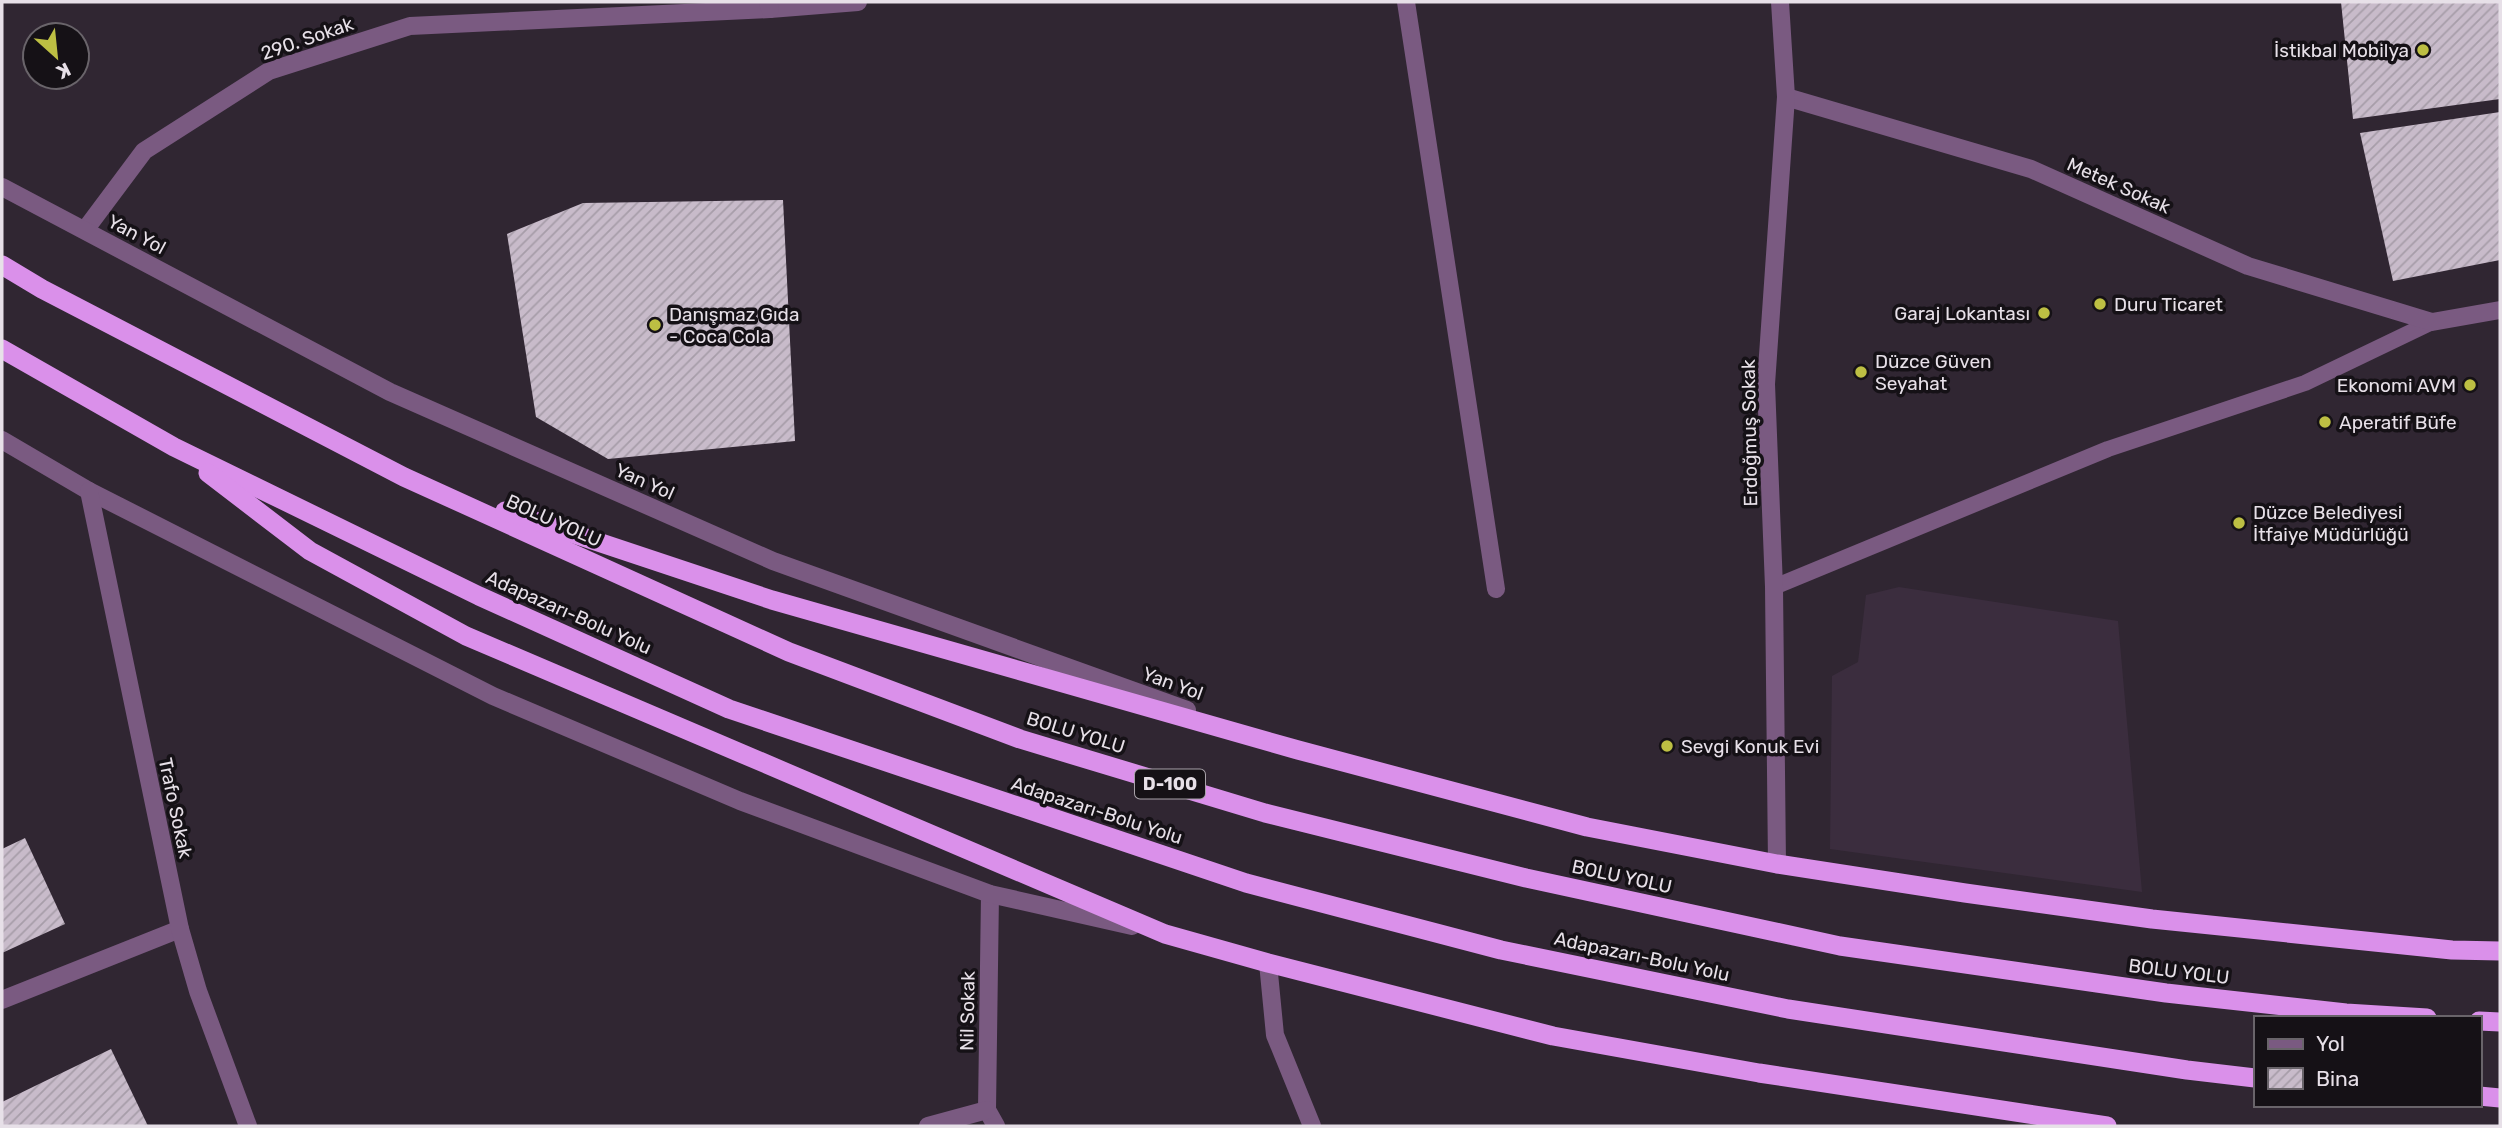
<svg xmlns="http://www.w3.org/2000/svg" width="2502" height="1128" font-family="Rubik,sans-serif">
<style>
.built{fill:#3b2d3e}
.building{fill:url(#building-hatch)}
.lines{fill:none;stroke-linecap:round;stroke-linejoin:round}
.service{stroke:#7a5a81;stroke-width:16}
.minor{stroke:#7a5a81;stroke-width:18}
.tertiary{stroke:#7a5a81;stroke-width:18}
.trunk{stroke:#da90ea;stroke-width:19}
.poi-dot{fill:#bdbf43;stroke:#151116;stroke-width:2.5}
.labels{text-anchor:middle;stroke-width:7;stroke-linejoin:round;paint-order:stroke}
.shield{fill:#151116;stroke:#a8a2a9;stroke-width:2}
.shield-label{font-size:18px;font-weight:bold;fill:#e7e0e8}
.street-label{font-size:19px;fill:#e7e0e8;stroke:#151116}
.poi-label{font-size:19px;fill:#e7e0e8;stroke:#151116;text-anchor:start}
</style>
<defs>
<pattern id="building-hatch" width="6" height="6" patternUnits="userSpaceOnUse" patternTransform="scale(1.75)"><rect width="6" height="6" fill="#c8bbca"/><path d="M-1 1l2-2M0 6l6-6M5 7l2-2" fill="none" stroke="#a79da9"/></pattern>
</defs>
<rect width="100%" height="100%" fill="#302632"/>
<path class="built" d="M1899 587 2118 621 2142 892 1830 849 1832 676 1858 662 1866 595Z"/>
<g class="building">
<path d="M2341 2H2500V99L2353 119Z"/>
<path d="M2500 112V260L2393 281 2360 133Z"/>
<path d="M783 200 795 441 608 459 536 417 507 234 583 203Z"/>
<path d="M25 838 65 924 2 953V849Z"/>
<path d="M111 1049 148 1126H2V1102Z"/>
</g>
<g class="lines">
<path class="service" d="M1774 587 2108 449 2305 383 2432 322"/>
<g class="minor">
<path d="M1406 2 1496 589"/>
<path d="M1786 97 2031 169 2248 266 2432 322 2500 310"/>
<path d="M85 230 144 151 269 71 410 26 770 9 858 2"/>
<path d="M1777 864 1774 587 1766 384 1786 97 1780 2"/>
<path d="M990 894 987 1110 996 1126"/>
<path d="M1268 963 1275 1035 1312 1126"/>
<path d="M2 1000 180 929"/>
<path d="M928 1126 987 1110"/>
</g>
<g class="tertiary">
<path d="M768 2 770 9"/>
<path d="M2 187 390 392 773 561 1187 710"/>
<path d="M2 440 89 491 493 696 740 801 990 894 1132 926"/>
<path d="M89 491 180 929 198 991 248 1126"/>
</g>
<g class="trunk">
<path d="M2 265 42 289 404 477 789 652 1020 739 1265 813 1526 878 1840 946 2166 993 2346 1013 2427 1018"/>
<path d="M2 349 174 447 479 596 729 709 1246 883 1501 950 1788 1009 2187 1070 2255 1078"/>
<path d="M208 473 310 551 466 636 1165 934 1268 963 1553 1036 1759 1073 2107 1126"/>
<path d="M505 511 772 600 1298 750 1587 827 1777 864 1965 893 2152 919 2452 950 2500 951"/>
<path d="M2479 1021 2500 1022"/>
<path d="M2479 1096 2500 1098"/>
</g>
</g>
<g class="poi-dot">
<circle cx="2423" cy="50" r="7"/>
<circle cx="2100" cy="304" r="7"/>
<circle cx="2044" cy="313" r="7"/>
<circle cx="655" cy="325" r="7"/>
<circle cx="1861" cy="372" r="7"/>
<circle cx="2470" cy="385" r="7"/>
<circle cx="2325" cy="422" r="7"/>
<circle cx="2239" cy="523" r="7"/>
<circle cx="1667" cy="746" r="7"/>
</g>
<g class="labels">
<rect class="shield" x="1135" y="769.5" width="70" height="29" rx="5"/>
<g class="shield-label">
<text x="1170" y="790">D-100</text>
</g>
<g class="street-label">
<text transform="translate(307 38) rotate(-19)" y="7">290. Sokak</text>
<text transform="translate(2119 185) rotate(24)" y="7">Metek Sokak</text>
<text transform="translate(137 234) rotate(28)" y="7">Yan Yol</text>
<text transform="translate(1749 433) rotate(-91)" y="7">Erdoğmuş Sokak</text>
<text transform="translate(645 481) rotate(24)" y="7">Yan Yol</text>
<text transform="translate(554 520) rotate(24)" y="7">BOLU YOLU</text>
<text transform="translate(569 612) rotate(24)" y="7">Adapazarı-Bolu Yolu</text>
<text transform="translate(1173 683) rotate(20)" y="7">Yan Yol</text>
<text transform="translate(1076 732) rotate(17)" y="7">BOLU YOLU</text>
<text transform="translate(176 808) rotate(78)" y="7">Trafo Sokak</text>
<text transform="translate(1097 810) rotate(18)" y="7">Adapazarı-Bolu Yolu</text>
<text transform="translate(1622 876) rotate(12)" y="7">BOLU YOLU</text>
<text transform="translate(1642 956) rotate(12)" y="7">Adapazarı-Bolu Yolu</text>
<text transform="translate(2179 971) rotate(7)" y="7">BOLU YOLU</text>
<text transform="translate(967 1011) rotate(-89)" y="7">Nil Sokak</text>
</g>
<g class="poi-label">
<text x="2409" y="57" text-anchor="end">İstikbal Mobilya</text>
<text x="2114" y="311">Duru Ticaret</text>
<text x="2030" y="320" text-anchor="end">Garaj Lokantası</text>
<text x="669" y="321">Danışmaz Gıda<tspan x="669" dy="22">- Coca Cola</tspan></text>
<text x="1875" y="368">Düzce Güven<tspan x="1875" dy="22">Seyahat</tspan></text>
<text x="2456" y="392" text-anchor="end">Ekonomi AVM</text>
<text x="2339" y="429">Aperatif Büfe</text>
<text x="2253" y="519">Düzce Belediyesi<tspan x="2253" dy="22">İtfaiye Müdürlüğü</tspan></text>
<text x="1681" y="753">Sevgi Konuk Evi</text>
</g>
</g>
<rect width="2502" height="1128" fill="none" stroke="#e7e0e8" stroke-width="7"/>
<rect x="2254" y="1016" width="228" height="91" fill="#151116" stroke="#69646a" stroke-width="2"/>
<rect x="2268" y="1039" width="35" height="10" fill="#7a5a81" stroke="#69646a" stroke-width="2"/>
<text x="2316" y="1051" font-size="21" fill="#e7e0e8">Yol</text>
<rect x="2268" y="1068" width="35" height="21" fill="url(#building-hatch)" stroke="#69646a" stroke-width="2"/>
<text x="2316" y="1086" font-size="21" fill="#e7e0e8">Bina</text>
<g transform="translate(56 56) rotate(153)"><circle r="33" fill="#151116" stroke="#69646a" stroke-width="2"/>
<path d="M0-5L12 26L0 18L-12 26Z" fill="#bdbf43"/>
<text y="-10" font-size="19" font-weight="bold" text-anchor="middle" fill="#e7e0e8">K</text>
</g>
</svg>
